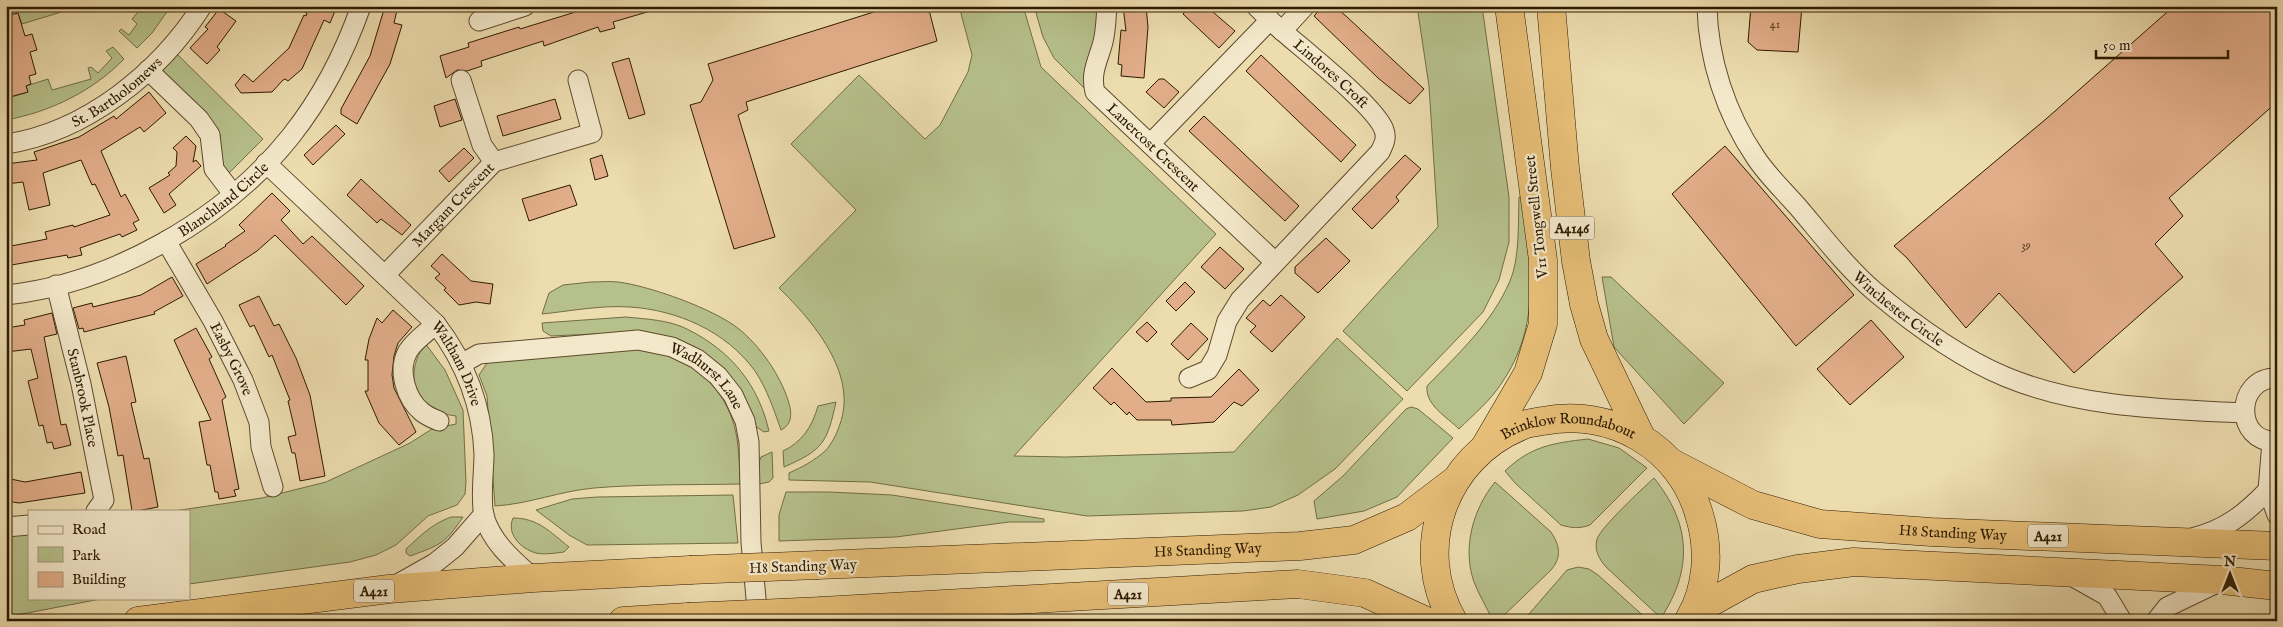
<svg xmlns="http://www.w3.org/2000/svg" width="2283" height="627" font-family="'IM FELL English',serif">
<style>
.green{fill:#b6c08b;stroke:#726d46}
.building{fill:#e2ae8a;stroke:#2e1a00}
.lines{fill:none;stroke-linecap:round;stroke-linejoin:round}
.minor-casing{stroke:#5e4a2c;stroke-width:21}
.highway-casing{stroke:#2e1a00;stroke-width:29}
.minor{stroke:#f3e8ca;stroke-width:19}
.highway{stroke:#e6be77;stroke-width:28}
.highway-bridge-casing{stroke:#2e1a00;stroke-width:29;stroke-linecap:butt}
.highway-bridge{stroke:#e6be77;stroke-width:28}
.labels{text-anchor:middle;stroke-width:4.5;stroke-linejoin:round;paint-order:stroke}
.number-label{font-size:12px;fill:#5b3f22}
.shield{fill:#f3e8ca;stroke:#69583d;stroke-width:1}
.shield-label{font-size:14px;font-weight:bold;fill:#2e1a00}
.street-label{font-size:15px;fill:#2e1a00;stroke:#f3e8ca}
</style>
<rect width="100%" height="100%" fill="#ecdcae"/>
<filter id="stains"><feTurbulence type="fractalNoise" baseFrequency=".004" numOctaves="4"/><feColorMatrix values="0 0 0 0 .2 0 0 0 0 .09 0 0 0 0 .02 0 0 0 .5 -.17"/></filter>
<radialGradient id="worn" r=".72"><stop offset=".6" stop-color="#630" stop-opacity="0"/><stop offset="1" stop-color="#630" stop-opacity=".3"/></radialGradient>
<g class="green">
<path d="M6 6H81L22 24 18 13 10 15Z"/>
<path d="M143 6H171L152 33 137 48 119 31 121 29 129 35 137 24 132 19Z"/>
<path d="M959 6H1023L1041 67 1216 234 1014 456 1066 457 1234 452 1337 338 1403 399 1335 469 1298 495 1271 507 1243 511 1087 516 870 482 789 480V473C802 467 814 461 825 451 832 444 837 433 840 424 858 374 813 321 779 288L856 210 791 144 859 75 925 139 940 125 968 72 972 55Z"/>
<path d="M1034 6H1098C1099 12 1101 20 1100 26 1097 55 1076 59 1089 93L1054 58 1043 37Z"/>
<path d="M1417 6H1482L1509 197V242L1499 280 1483 312 1407 391 1343 331 1438 227 1429 86Z"/>
<path d="M113 47 124 59C93 91 50 112 6 120V94L8 98 28 92 26 86 48 79 52 90 91 79 88 68 91 67 98 73 112 58 106 51Z"/>
<path d="M177 54 263 139 229 173 222 167 220 135 163 77 161 70Z"/>
<path d="M1523 196C1531 263 1542 325 1501 384 1490 401 1473 415 1459 429 1447 417 1425 405 1427 386 1458 354 1492 323 1510 281 1520 258 1518 223 1519 197Z"/>
<path d="M1602 277H1611L1724 383 1684 424 1614 347Z"/>
<path d="M591 282C600 282 609 281 618 282 650 286 714 309 739 329 760 346 780 375 788 400 792 412 793 424 781 430 774 410 767 389 755 371 726 331 677 310 630 307 601 305 571 311 542 314L549 293 563 285Z"/>
<path d="M626 317C646 319 669 320 687 329 731 351 758 384 769 431L764 432 755 426 742 397 635 332 551 336 543 331 542 323Z"/>
<path d="M425 343 445 370 463 410 466 482 465 494 457 505 428 516 396 545 376 555 350 562 189 584V511H174L262 498 326 482 410 443 432 429 456 424V416C414 411 403 376 425 343Z"/>
<path d="M644 346C659 352 677 356 691 364 696 368 701 373 705 378 738 409 739 442 740 484 692 485 642 484 594 488 560 491 529 504 495 506L487 396 479 375 487 363 498 358Z"/>
<path d="M836 402C827 443 823 450 784 467L783 451C802 442 812 427 818 406Z"/>
<path d="M1411 407 1418 409 1453 438 1397 497 1364 511 1317 519 1314 501 1343 476 1406 409Z"/>
<path d="M1588 439 1619 448 1647 468 1590 525C1579 529 1572 528 1561 525L1515 483 1505 471C1531 446 1553 443 1588 439Z"/>
<path d="M772 452 773 478 769 482 759 484 757 468 761 457Z"/>
<path d="M1654 478C1691 524 1693 569 1661 618L1606 567C1599 559 1594 550 1597 539 1601 527 1643 488 1654 478Z"/>
<path d="M1495 482 1551 532C1560 546 1562 557 1551 570L1498 621H1493C1487 608 1479 595 1474 582 1462 548 1473 509 1495 482Z"/>
<path d="M786 492H829L892 495 1044 519V522H1009L896 537 779 541V515Z"/>
<path d="M733 495 738 543 587 545 569 535 536 510 572 499 597 497Z"/>
<path d="M451 517H463C445 544 440 545 410 556L406 553V549C421 535 432 524 451 517Z"/>
<path d="M513 518C538 518 550 532 569 547L564 552C556 553 544 555 536 553 521 549 506 534 513 518Z"/>
<path d="M29 533V598H106L6 617V536Z"/>
<path d="M1578 567 1589 569 1598 575 1649 621H1523L1567 570Z"/>
</g>
<g class="building">
<path d="M291 6H337L330 23 324 20 302 69 288 81 285 79 283 80 272 92 241 93 235 85 244 74 253 82 289 48 304 15 306 16 307 13Z"/>
<path d="M385 6H398L394 23 402 25 390 64 357 124 341 114V109L370 56Z"/>
<path d="M595 6H653L654 10 613 22 615 28 600 32 598 27 544 46 543 41 481 61 482 66 467 71 457 70 446 78 440 56 469 47 468 43 519 27 520 29Z"/>
<path d="M893 6H928L937 41 746 102 748 110 738 115 775 237 734 249 690 105 701 102 713 80 708 64Z"/>
<path d="M1123 6H1146L1148 27 1144 78 1121 76 1122 65 1118 64 1121 30 1126 31Z"/>
<path d="M1190 6H1206L1235 31 1219 48 1183 14Z"/>
<path d="M1323 6H1334L1346 16 1424 89 1410 104 1378 78 1314 16Z"/>
<path d="M1751 6H1802L1798 52 1757 50 1748 42Z"/>
<path d="M2174 6H2277V102L2169 198 2183 216 2155 244 2183 277 2074 373 1999 293 1966 328 1907 258 1894 246 2046 119Z"/>
<path d="M219 9 236 21 217 47 220 50 207 64 190 48 208 29 205 27Z"/>
<path d="M18 13 25 36 32 34 37 50 30 52 36 74 29 76 31 84 26 86 28 92 6 98V16Z"/>
<path d="M1261 55 1356 145 1341 162 1246 71Z"/>
<path d="M629 58 645 114 629 119 612 63Z"/>
<path d="M1159 79H1164L1179 92 1164 108 1146 92Z"/>
<path d="M149 92 166 113 144 132 140 127 101 151 121 197 125 194 139 220 133 223 137 230 122 237 120 234 80 248 82 255 68 258 67 255 6 266V247L47 239 45 232 73 225 74 227 110 215 95 184 92 185 81 160 43 173 50 205 29 210 23 182 6 184V164L37 160 34 152 79 137 114 116 116 119Z"/>
<path d="M455 99 462 120 440 127 434 106Z"/>
<path d="M555 99 561 119 503 136 497 116Z"/>
<path d="M1204 116 1299 206 1285 221 1189 131Z"/>
<path d="M336 125 345 134 313 165 304 155Z"/>
<path d="M186 136 196 146 193 162 196 160 201 166 169 194 176 205 164 213 149 188 170 175 168 173 176 166 177 152 173 148Z"/>
<path d="M1725 146 1854 295 1796 346 1672 194Z"/>
<path d="M464 148 474 158 449 182 439 171Z"/>
<path d="M602 155 608 176 595 180 590 159Z"/>
<path d="M1405 155 1421 169 1396 197 1399 201 1372 229 1352 209Z"/>
<path d="M361 179 411 225 402 235 381 219 377 223 347 195Z"/>
<path d="M570 185 577 205 529 221 522 199Z"/>
<path d="M272 193 290 211 281 220 303 244 312 236 364 286 346 305 275 235 257 251 207 284 196 264 226 246 225 245 245 231 239 225Z"/>
<path d="M1326 238 1350 261 1318 293 1295 273V267Z"/>
<path d="M1220 247 1244 269 1225 289 1201 267Z"/>
<path d="M442 254 471 281 493 284 490 304 476 302 459 305 444 290 446 288 435 278 440 274 431 266Z"/>
<path d="M172 277 183 296 154 312 155 314 84 332 83 328 79 329 73 308 92 303 93 307 141 295Z"/>
<path d="M1185 282 1195 292 1176 311 1166 301Z"/>
<path d="M1281 295 1305 317 1272 352 1250 332 1256 326 1246 318 1263 300 1270 306Z"/>
<path d="M259 296 274 326 279 324 296 358 310 395 325 476 300 481 295 453H292L288 437 296 435 288 401 290 400 272 355 269 357 254 325 250 327 239 305Z"/>
<path d="M393 310 412 327 398 343 394 356 392 375 394 388 416 432 399 445 379 423 365 391H368V360H365L369 339 377 318 382 323Z"/>
<path d="M52 313 57 334 44 337 61 425 66 424 71 445 54 449 52 442 47 443 43 425 39 426 28 381 38 378 31 349 6 352V328L25 325 24 320Z"/>
<path d="M1871 320 1904 357 1850 405 1817 369Z"/>
<path d="M1147 322 1157 332 1147 342 1136 332Z"/>
<path d="M1191 323 1208 339 1188 360 1171 344Z"/>
<path d="M196 328 212 357 209 359 226 397 222 400 239 489 234 490 236 496 219 499 218 492H215L210 465H207L199 422 211 420 174 340Z"/>
<path d="M126 356 136 402 131 403 144 459 149 458 158 507 137 511H132L123 455 118 456 109 407 97 363Z"/>
<path d="M1112 368 1146 402 1171 401V398L1211 397 1239 369 1259 390 1242 406 1234 402 1214 422 1172 425 1171 420H1137L1129 412 1127 415 1114 402 1111 405 1093 388Z"/>
<path d="M81 472 85 493 19 503 6 501V478L25 482Z"/>
</g>
<g class="lines">
<g class="minor-casing">
<g id="minor">
<path id="s1" d="M1107 6C1106 18 1106 30 1103 42 1098 61 1090 73 1095 92L1275 262"/>
<path d="M1256 6 1270 20"/>
<path id="s2" d="M1707 6C1708 59 1726 114 1756 158 1768 176 1784 191 1798 207 1821 234 1847 268 1874 291 1912 323 1960 358 2006 377 2081 408 2164 409 2244 413"/>
<path d="M479 21 525 6"/>
<path d="M1282 31 1305 6"/>
<path d="M148 70 199 119 210 135 214 169 233 194"/>
<path d="M461 80 482 145 494 162"/>
<path id="s3" d="M6 144C86 132 159 73 202 6"/>
<path id="s4" d="M1150 144 1270 20C1293 42 1376 105 1384 130 1387 138 1384 144 1380 152L1240 300 1227 321 1217 355 1208 370 1189 378"/>
<path id="s5" d="M266 163 436 324C465 362 482 406 484 454 484 472 480 499 484 516 492 543 513 560 533 578"/>
<path id="s6" d="M166 241 213 321 243 380 259 422 261 447 273 487"/>
<path id="s7" d="M385 275 494 162 592 133 578 80"/>
<path id="s8" d="M56 285 81 384 104 500 96 511"/>
<path id="s9" d="M6 295C112 284 225 219 291 136 321 98 345 52 361 6"/>
<path d="M436 324C427 332 414 341 408 351 397 370 406 399 422 412 427 416 434 419 439 421"/>
<path id="s10" d="M461 364 479 354 638 340 672 347 697 359 718 376 733 395 745 421 749 442 751 542 758 621"/>
<path d="M2277 378C2234 377 2234 444 2277 441"/>
<path d="M2272 442 2268 490 2277 515"/>
<path d="M6 527 29 525"/>
<path d="M2192 538C2225 530 2245 514 2268 490"/>
<path d="M2070 575 2107 596 2122 621"/>
<path d="M396 585 435 563 455 547 484 514"/>
<path d="M2156 621 2167 607 2219 582"/>
</g>
</g>
<g class="highway-casing">
<g id="highway">
<path d="M1551 6 1565 168 1576 261 1584 304 1594 339 1641 437"/>
<path d="M1486 445 1528 373 1543 324V260L1509 6"/>
<path id="s11" d="M1672 463 1753 505 1820 524 1931 532 2277 546"/>
<path id="s12" d="M818 565 1300 546 1354 540 1407 517 1453 482"/>
<path d="M822 611 1298 584 1365 593 1426 621"/>
<path d="M1693 612 1753 579 1798 569 1854 562 2222 580 2277 586"/>
<path d="M138 621 389 589 533 578 690 570"/>
<path d="M623 621 688 617"/>
<path id="s13" d="M1453 621C1411 548 1444 458 1521 426 1528 423 1536 422 1543 421 1611 407 1680 447 1699 514 1710 549 1708 588 1689 620"/>
</g>
</g>
<use href="#minor" class="minor"/>
<use href="#highway" class="highway"/>
<g class="highway-bridge-casing">
<g id="highway-bridge">
<path d="M690 570 818 565"/>
<path d="M688 617 822 611"/>
</g>
</g>
<use href="#highway-bridge" class="highway-bridge"/>
</g>
<g class="labels">
<g class="number-label">
<text x="1775" y="28">41</text>
<text x="2026" y="249">39</text>
</g>
<g class="shield">
<rect x="1549.5" y="216.5" width="45" height="23" rx="4"/>
<rect x="2028" y="524.5" width="40" height="23" rx="4"/>
<rect x="354" y="579.5" width="40" height="23" rx="4"/>
<rect x="1108" y="582.5" width="40" height="23" rx="4"/>
</g>
<g class="shield-label">
<text x="1572" y="233">A4146</text>
<text x="2048" y="541">A421</text>
<text x="374" y="596">A421</text>
<text x="1128" y="599">A421</text>
</g>
<g class="street-label">
<text dy="5" stroke="none"><textPath href="#s4" startOffset="254">Lindores Croft</textPath></text>
<text dy="5" stroke="none"><textPath href="#s3" startOffset="124">St. Bartholomews</textPath></text>
<text dy="5" stroke="none"><textPath href="#s1" startOffset="168">Lanercost Crescent</textPath></text>
<text dy="5" stroke="none"><textPath href="#s9" startOffset="241">Blanchland Circle</textPath></text>
<text dy="5" stroke="none"><textPath href="#s7" startOffset="98">Margam Crescent</textPath></text>
<text transform="translate(1536 217) rotate(-96)" y="5">V11 Tongwell Street</text>
<text dy="5" stroke="none"><textPath href="#s2" startOffset="370">Winchester Circle</textPath></text>
<text dy="5" stroke="none"><textPath href="#s6" startOffset="135">Easby Grove</textPath></text>
<text dy="5" stroke="none"><textPath href="#s5" startOffset="279">Waltham Drive</textPath></text>
<text dy="5" stroke="none"><textPath href="#s10" startOffset="261">Wadhurst Lane</textPath></text>
<text dy="5" stroke="none"><textPath href="#s8" startOffset="116">Stanbrook Place</textPath></text>
<text dy="5" stroke="none"><textPath href="#s13" startOffset="282">Brinklow Roundabout</textPath></text>
<text dy="5" stroke="none"><textPath href="#s11" startOffset="294">H8 Standing Way</textPath></text>
<text dy="5" stroke="none"><textPath href="#s12" startOffset="390">H8 Standing Way</textPath></text>
<text transform="translate(803 566) rotate(-2)" y="5">H8 Standing Way</text>
</g>
</g>
<rect width="2283" height="627" fill="none" stroke="#ecdcae" stroke-width="25"/>
<rect x="8" y="8" width="2268" height="612" fill="none" stroke="#2e1a00" stroke-width="2.5"/>
<rect x="12" y="12" width="2258" height="602" fill="none" stroke="#2e1a00"/>
<rect x="28" y="510" width="162" height="90" fill="#f3e8ca" stroke="#a49679"/>
<rect x="38" y="526" width="25" height="8" fill="#f3e8ca" stroke="#a49679"/>
<text x="72" y="534" font-size="15" fill="#2e1a00">Road</text>
<rect x="38" y="547" width="25" height="15" fill="#b6c08b" stroke="#a49679"/>
<text x="72" y="560" font-size="15" fill="#2e1a00">Park</text>
<rect x="38" y="572" width="25" height="15" fill="#e2ae8a" stroke="#a49679"/>
<text x="72" y="584" font-size="15" fill="#2e1a00">Building</text>
<g transform="translate(2230 574)" stroke="#f3e8ca" stroke-width="4" paint-order="stroke">
<path d="M0-4L9 19L0 12L-9 19Z" fill="#2e1a00"/>
<text y="-8" font-size="14" font-weight="bold" text-anchor="middle" fill="#2e1a00">N</text>
</g>
<path d="M2096 50v8h132v-8" fill="none" stroke="#2e1a00" stroke-width="2.5"/>
<text x="2103" y="50" font-size="15" fill="#2e1a00" stroke="#f3e8ca" stroke-width="4" paint-order="stroke">50 m</text>
<rect width="100%" height="100%" filter="url(#stains)"/>
<rect width="100%" height="100%" fill="url(#worn)"/>
</svg>
